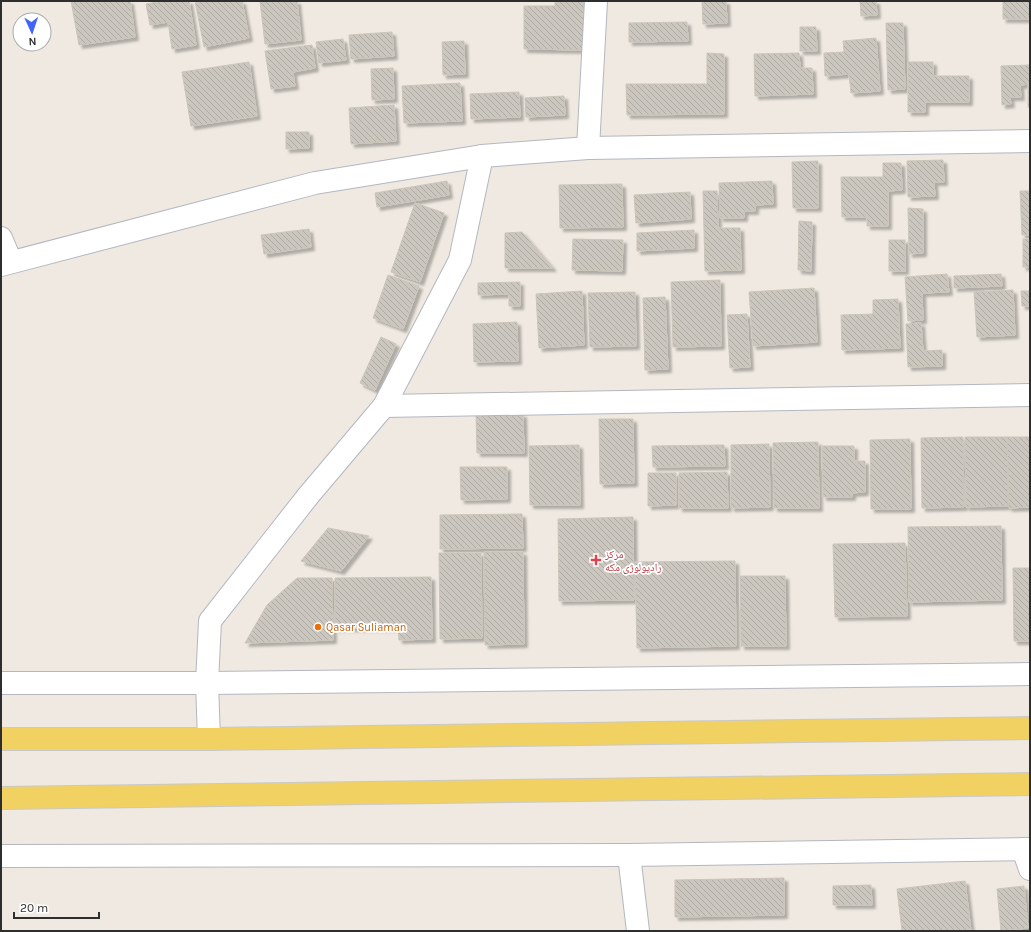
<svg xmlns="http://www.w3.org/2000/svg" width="1031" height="932" font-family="Karla,'Noto Naskh Arabic',sans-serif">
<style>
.building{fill:url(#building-back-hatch);stroke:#cbc5ba;filter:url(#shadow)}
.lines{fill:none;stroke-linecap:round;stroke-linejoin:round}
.minor-casing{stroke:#b4b7c1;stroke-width:24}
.tertiary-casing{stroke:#b4b7c1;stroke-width:24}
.primary-casing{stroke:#c9c9c9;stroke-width:24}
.minor{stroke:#fff;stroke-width:22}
.tertiary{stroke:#fff;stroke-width:22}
.primary{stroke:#f2d163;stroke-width:22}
.health-dot{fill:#e0444e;stroke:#fff;stroke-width:1.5}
.food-dot{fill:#e8710a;stroke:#fff;stroke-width:1.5}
.labels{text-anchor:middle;stroke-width:3.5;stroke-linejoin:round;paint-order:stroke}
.health-label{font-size:11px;fill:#be3a42;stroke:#fff;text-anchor:start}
.food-label{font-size:11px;fill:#c56008;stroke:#fff;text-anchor:start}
</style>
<defs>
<pattern id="building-back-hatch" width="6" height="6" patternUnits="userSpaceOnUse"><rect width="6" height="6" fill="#cbc7bf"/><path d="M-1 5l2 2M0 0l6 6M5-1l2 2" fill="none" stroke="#afaba4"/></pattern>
<filter id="shadow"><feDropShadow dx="3.5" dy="3.5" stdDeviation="1" flood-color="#0004"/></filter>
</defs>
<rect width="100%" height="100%" fill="#efe9e1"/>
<g class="building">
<path d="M71 1H130L135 37 79 45Z"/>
<path d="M163 1H189L196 45 172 49 168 22 150 25 146 4Z"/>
<path d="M195 1H242L249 38 204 47Z"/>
<path d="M260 1H297L301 40 265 44Z"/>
<path d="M555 1H584V50L524 49V6H555Z"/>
<path d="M702 1H726L727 23 703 24Z"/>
<path d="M860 1H876L877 15 861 16Z"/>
<rect x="1003" y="1" width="27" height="18"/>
<path d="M687 22 688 41 629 42V23Z"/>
<path d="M886 23H903L905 89 888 90Z"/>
<path d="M800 27H816L817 51H800Z"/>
<path d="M392 32 394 56 351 59 349 35Z"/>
<path d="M876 38 880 91 851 93 849 74 825 76 824 53 844 52 843 41Z"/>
<path d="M343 39 346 60 319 63 316 42Z"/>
<path d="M464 41 465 74 443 75 442 42Z"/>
<path d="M312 45 315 68 293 72 295 86 271 89 265 51Z"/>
<path d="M707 53 724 54V114L627 115 626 84H707Z"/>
<path d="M799 53 800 68H812L813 94 755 96 754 54Z"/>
<path d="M249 62 257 116 191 126 182 72Z"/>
<path d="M908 62H933V76H969V102H925V112H908Z"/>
<path d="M1030 65V84L1020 85 1021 97H1010L1011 104 1002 105 1001 66Z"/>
<path d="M393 68 394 99 372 100 371 69Z"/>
<path d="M460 83 462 121 404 123 402 86Z"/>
<rect x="1028" y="86" width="2" height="21"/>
<path d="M519 92 520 117 471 119 470 94Z"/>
<path d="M564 96 565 115 526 117 525 98Z"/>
<path d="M394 105 396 141 351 144 349 108Z"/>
<path d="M286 132H309V148L286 149Z"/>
<path d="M943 160 944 182H934L935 196 908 197 907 161Z"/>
<path d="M818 161V208H793L792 162Z"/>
<path d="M883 163H901L902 190 888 191V226H867V217H842L841 177H883Z"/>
<path d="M447 181 449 195 377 207 375 193Z"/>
<path d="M772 181 773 204 755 205V211H744V218H720L719 183Z"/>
<path d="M622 184 623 227 560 228 559 185Z"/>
<path d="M703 191H717L718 228H740L741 270 705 271Z"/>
<path d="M1020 191H1030V235H1022Z"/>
<path d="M690 192 691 219 636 223 634 195Z"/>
<path d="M415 203 444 213 420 282 391 272Z"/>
<path d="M908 208 923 209V253L909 254Z"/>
<path d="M799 221 812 222 811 271 798 270Z"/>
<path d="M309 229 311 247 264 254 261 235Z"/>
<path d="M694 230V248L637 251V233Z"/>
<path d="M522 232 553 268H505V233Z"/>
<path d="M573 239 623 240 622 271 572 270Z"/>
<rect x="1023" y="239" width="7" height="28"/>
<rect x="889" y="240" width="16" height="31"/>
<path d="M947 274 949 292 922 293 923 320 908 321 905 277Z"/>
<path d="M1001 274 1002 286 954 288V276Z"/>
<path d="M388 275 419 286 403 329 373 318Z"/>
<path d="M720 280 721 346 673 347 671 282Z"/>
<path d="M520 282V306H509V294L478 295V283Z"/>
<path d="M814 288 817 342 753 346 749 292Z"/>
<path d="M1013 290 1015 335 977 337 974 292Z"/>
<path d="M582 291 584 345 539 348 536 294Z"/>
<path d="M1021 291H1030V306H1022Z"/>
<path d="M635 292 636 346 590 347 588 293Z"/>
<path d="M665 297 668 369 645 370 643 298Z"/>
<path d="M898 299 900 348 842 350 841 315 873 314V300Z"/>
<path d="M747 314 750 367 730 368 727 315Z"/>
<path d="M517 322 518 361 474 362 473 324Z"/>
<path d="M921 323 923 351 942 350V366L908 367 906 324Z"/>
<path d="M381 337 396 344 375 390 360 383Z"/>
<path d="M523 414 524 453H477L476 415Z"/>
<path d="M599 419H633L634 483 600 484Z"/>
<path d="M963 437 964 507 922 508 921 438Z"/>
<path d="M965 437H1007L1008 506 966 507Z"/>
<path d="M1007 437H1030V507L1009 508Z"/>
<path d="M910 439 911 509H871L870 440Z"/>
<path d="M818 442 819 508H774L773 443Z"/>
<path d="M769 444 770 507 731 508V445Z"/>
<path d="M579 445 580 505H530L529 446Z"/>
<path d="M724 445 725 466 653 467 652 446Z"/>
<path d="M822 446H854V461H865V492L852 493V497H823Z"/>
<path d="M460 467H507V499L461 500Z"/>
<path d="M727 472 728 508H679V473Z"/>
<path d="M648 473H676V505L648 506Z"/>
<path d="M522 514 523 548 440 549V515Z"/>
<path d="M633 517 634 600 559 601 558 519Z"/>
<path d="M1001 526 1002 600 909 602 908 527Z"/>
<path d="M328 528 369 536 341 571 301 561Z"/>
<path d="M905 543 907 616 835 617 833 544Z"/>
<path d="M484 552H523L524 644 485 645Z"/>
<path d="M439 553H481L482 638 440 639Z"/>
<path d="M735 561 736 646 637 648 635 562Z"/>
<path d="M1013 568H1030V641H1014Z"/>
<path d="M740 576H785L786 646H741Z"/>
<path d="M431 577 432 639 399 640 398 628H335V578Z"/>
<path d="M297 578H332L333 640 245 643 267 605Z"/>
<path d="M784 878V915L675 917V880Z"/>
<path d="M965 881 971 931H902L897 889Z"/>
<path d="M871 885 872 905H833V886Z"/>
<path d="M1024 886 1028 928 1001 931 997 889Z"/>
</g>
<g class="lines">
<g class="minor-casing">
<g id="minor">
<path d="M588 148 596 1"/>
<path d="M1 238 11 262"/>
<path d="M1 265 315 183 482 156 588 148 1030 141"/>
<path d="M384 406 1030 395"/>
<path d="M209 739 207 683 210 621 308 496 384 406 460 260 482 156"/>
<path d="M1023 849 1030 869"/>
<path d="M629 855 638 931"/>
</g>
</g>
<g class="tertiary-casing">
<g id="tertiary">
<path d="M1 683H207L1030 674"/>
<path d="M1 856 629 855 1030 849"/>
</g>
</g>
<g class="primary-casing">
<g id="primary">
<path d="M1 739H209L1030 728"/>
<path d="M1 798 1030 784"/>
</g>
</g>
<use href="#minor" class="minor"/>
<use href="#tertiary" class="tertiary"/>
<use href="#primary" class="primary"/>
</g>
<path class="health-dot" d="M594 554h4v4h4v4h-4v4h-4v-4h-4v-4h4z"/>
<circle class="food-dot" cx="318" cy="627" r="4"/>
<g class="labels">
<g class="health-label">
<text x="605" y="558">مرکز<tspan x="605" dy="13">رادیولوژی مکه</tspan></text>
</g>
<g class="food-label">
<text x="326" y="631">Qasar Suliaman</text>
</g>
</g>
<rect width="1031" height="932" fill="none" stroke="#2e2e2e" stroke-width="4"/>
<g transform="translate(32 32) rotate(177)"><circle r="19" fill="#ffffff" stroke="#ababab"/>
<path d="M0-3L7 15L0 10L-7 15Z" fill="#4264fb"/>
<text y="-6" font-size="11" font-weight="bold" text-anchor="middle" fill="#2e2e2e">N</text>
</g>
<path d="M14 912v6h85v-6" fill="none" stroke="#2e2e2e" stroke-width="2"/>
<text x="20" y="912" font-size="12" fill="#2e2e2e" stroke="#ffffff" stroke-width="3" paint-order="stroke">20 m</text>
</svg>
